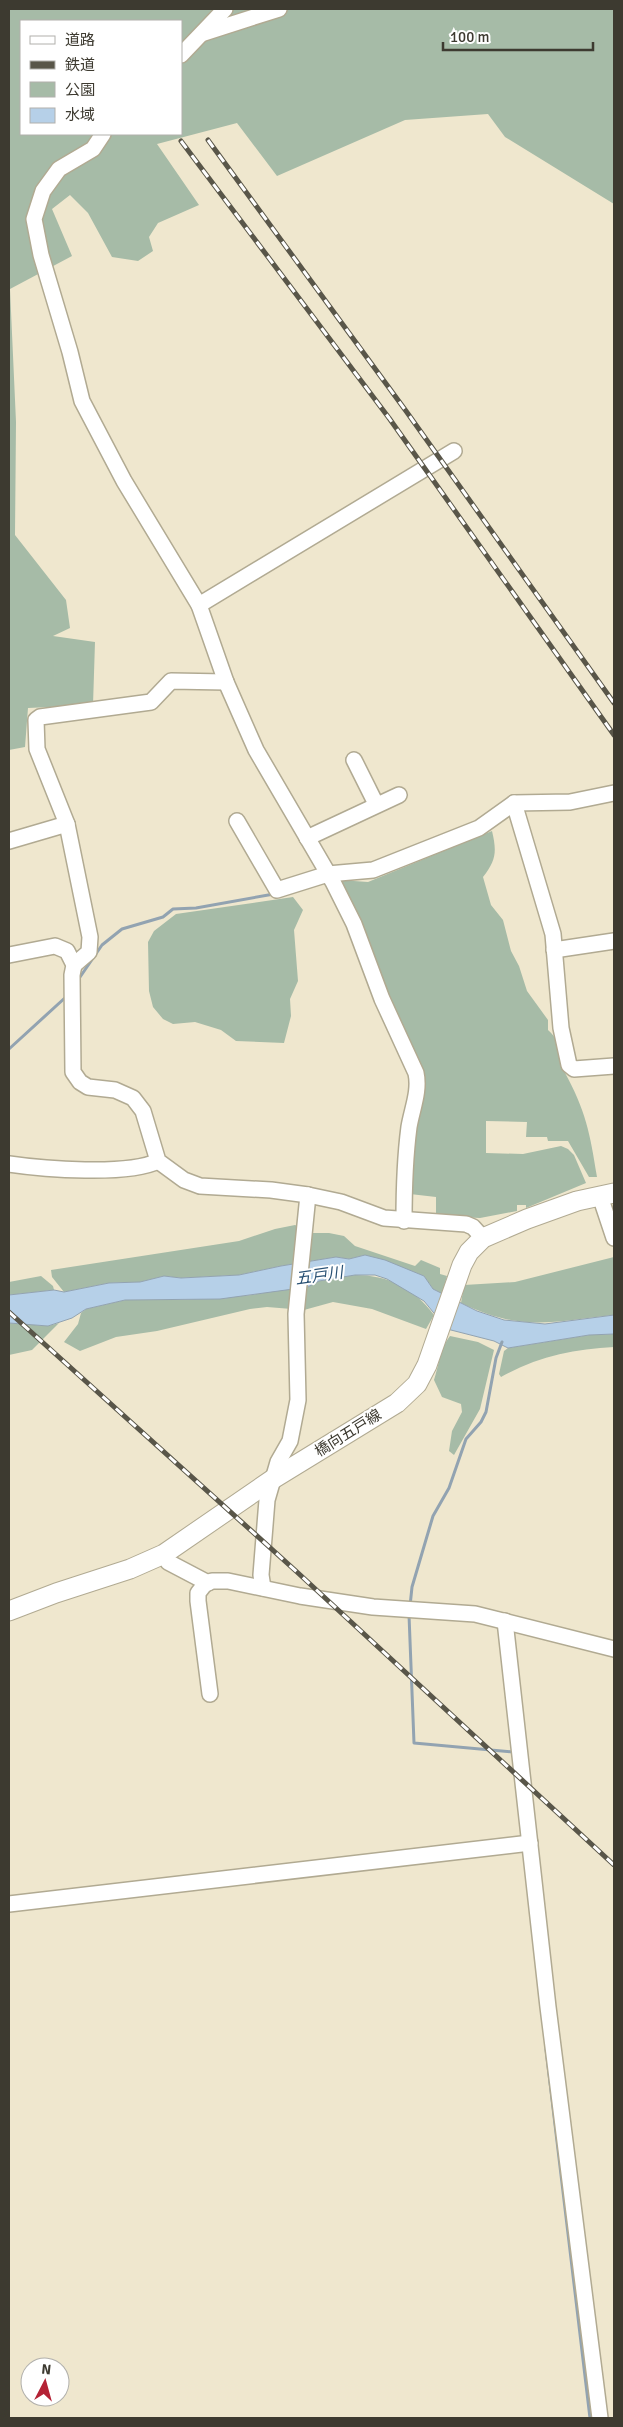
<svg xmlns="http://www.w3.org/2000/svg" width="623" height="2427" font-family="Signika,'Noto Sans JP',sans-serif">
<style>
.green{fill:#a6bba7;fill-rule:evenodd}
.water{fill:#b6d0e8;stroke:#92a3b1}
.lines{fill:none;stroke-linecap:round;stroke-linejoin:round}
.stream{stroke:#92a3b1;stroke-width:3}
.minor-casing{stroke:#b1aa92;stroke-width:18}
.major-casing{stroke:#b1aa92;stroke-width:21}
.minor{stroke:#fff;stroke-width:15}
.major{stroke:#fff;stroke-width:19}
.rail-casing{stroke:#595649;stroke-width:5}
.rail{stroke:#fff;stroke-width:3;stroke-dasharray:9;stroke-linecap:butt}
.labels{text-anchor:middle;stroke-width:4;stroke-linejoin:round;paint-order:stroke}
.street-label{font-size:15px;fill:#3d3a30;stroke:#fff}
.water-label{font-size:16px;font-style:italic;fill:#295174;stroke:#fff}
</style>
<rect width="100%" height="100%" fill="#efe7ce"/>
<g class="green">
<path d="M9 9H614V204L505 137 488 114 405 120 277 176 237 123 157 144 199 205 158 223 149 237 153 251 138 261 112 257 88 213 70 195 52 209 72 256 10 289 16 422 15 535 66 600 70 628 53 636 95 642 93 705 28 708 25 747 9 750ZM21 21H181V134H21Z"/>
<path d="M492 831C497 852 496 860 483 877L491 905 503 920 511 951 519 966 527 991 548 1020V1030C565 1045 555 1055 564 1071 586 1111 590 1133 597 1177H589L568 1141H548L547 1137H526L527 1122 486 1121V1153L523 1154 561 1146 568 1149 574 1155 586 1183 526 1208V1205H517V1211L480 1218 436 1216V1197L410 1194 414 1130 420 1107 385 989 340 880 368 882Z"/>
<path d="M293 897 303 910 294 930 298 981 290 999 291 1016 284 1043 236 1041 221 1030 195 1022 173 1024 163 1019 153 1007 149 991 148 942 154 931 176 914Z"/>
<path d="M295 1225 313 1233H329L344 1236 355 1246 415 1266 421 1260 440 1268V1274L447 1276 442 1294 433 1289 424 1276 365 1255 349 1259 336 1257 281 1266 239 1275 181 1278 164 1276 140 1282 109 1283 64 1292 52 1277 51 1270 239 1241 275 1229Z"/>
<path d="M614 1257V1315C550 1322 522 1332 461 1303L464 1285 515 1282Z"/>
<path d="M355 1275C388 1275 414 1288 434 1315L426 1329 372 1309 333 1302 304 1310 267 1307 250 1309 157 1331 116 1337 80 1351 64 1342 78 1324 81 1313 86 1309 125 1300H179L252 1295 277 1290 308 1287 319 1281Z"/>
<path d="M41 1276 53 1286 54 1290 9 1295V1282Z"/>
<path d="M9 1323 48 1326 59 1323 32 1350 9 1355Z"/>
<path d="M614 1334V1347C574 1349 536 1357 501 1377L499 1374 504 1351 508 1348 589 1335Z"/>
<path d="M450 1336 478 1342 494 1350 480 1409 454 1455 449 1451 452 1431 462 1412 461 1404 442 1397 434 1380C439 1365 440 1348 450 1336Z"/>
</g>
<path class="water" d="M365 1255 385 1260 424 1276 433 1289 477 1311 504 1320 545 1324 614 1315V1334L589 1335 508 1348 494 1341 447 1329 424 1301 387 1279 375 1275H355L319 1281 308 1287 220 1299 125 1300 86 1309 72 1318 48 1326 9 1323V1295L54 1290 64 1292 109 1283 140 1282 164 1276 181 1278 239 1275 281 1266 336 1257 349 1259Z"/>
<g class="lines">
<g class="stream">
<path d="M78 980 102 945 122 929 163 917 173 909 196 908 274 894"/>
<path d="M9 1049 67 996"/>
<path d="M410 1606 412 1587 433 1516 449 1488 466 1439 481 1422 486 1412 496 1358 502 1342"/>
<path d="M409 1615 414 1743 513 1752"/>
<path d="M546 2049 590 2418"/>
</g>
<g class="minor-casing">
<g id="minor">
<path d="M204 33 279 9"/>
<path d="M181 55 225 9"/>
<path d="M103 134 93 149 59 169 43 191 34 219 41 255 70 352 82 401 124 481 199 605 226 682 256 750 333 882 354 924 382 999 416 1073C420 1091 412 1109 409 1127 405 1158 404 1189 404 1221"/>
<path d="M199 605 454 451"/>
<path d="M354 760 376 804"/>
<path d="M514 803 553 934 561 1028 569 1065 574 1069 614 1066"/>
<path d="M237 821 277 890 328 874 373 870 479 828 514 803 570 802 614 793"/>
<path d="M307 838 399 795"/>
<path d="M9 841 67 824"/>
<path d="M554 950 614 941"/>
<path d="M9 955 55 946 67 951 74 965 72 975 73 1072 80 1082 88 1087 115 1090 133 1098 143 1111 158 1161 184 1180 200 1186 271 1190 308 1195 341 1202 384 1218 466 1224 473 1227 483 1238"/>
<path d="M74 965 89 952 90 937 67 824 37 749 36 720 40 717 151 702 171 681 226 682"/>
<path d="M9 1164C43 1169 128 1176 158 1161"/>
<path d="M600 1196 614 1238"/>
<path d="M164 1554 168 1562 208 1583"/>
<path d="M263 1588 261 1575 267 1500 278 1462 290 1441 298 1400 296 1314 308 1195"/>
<path d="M505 1621 548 2007 600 2418"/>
<path d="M210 1694 198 1601V1593L205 1584 212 1581H228L300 1596 373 1607 475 1614 614 1649"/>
<path d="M9 1904 530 1843"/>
</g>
</g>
<g class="major-casing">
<path id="major" d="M9 1611 56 1593 130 1569 164 1554 273 1479 397 1403 417 1384 427 1365 462 1265 469 1252 483 1238 527 1219 577 1201 614 1193"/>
</g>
<use href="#minor" class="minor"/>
<use href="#major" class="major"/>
<g class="rail-casing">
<g id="rail">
<path d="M208 140 406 411 614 703"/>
<path d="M181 141 389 418 614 735"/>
<path d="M9 1312 297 1572 614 1865"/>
</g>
</g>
<use href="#rail" class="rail"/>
</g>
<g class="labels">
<g class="street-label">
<text transform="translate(348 1433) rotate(-32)" y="5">橋向五戸線</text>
</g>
<g class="water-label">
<text transform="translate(319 1275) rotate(-8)" y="6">五戸川</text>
</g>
</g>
<rect width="623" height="2427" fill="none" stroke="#3d3a30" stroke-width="20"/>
<rect x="20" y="20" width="162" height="115" fill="#ffffff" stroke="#b1b0ac"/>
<rect x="30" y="36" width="25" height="8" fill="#ffffff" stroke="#b1b0ac"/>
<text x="65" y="45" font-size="15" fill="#3d3a30">道路</text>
<rect x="30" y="61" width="25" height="8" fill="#595649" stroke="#b1b0ac"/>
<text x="65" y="70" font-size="15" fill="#3d3a30">鉄道</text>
<rect x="30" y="82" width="25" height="15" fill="#a6bba7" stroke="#b1b0ac"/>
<text x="65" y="95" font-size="15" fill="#3d3a30">公園</text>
<rect x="30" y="108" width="25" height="15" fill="#b6d0e8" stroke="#b1b0ac"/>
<text x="65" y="120" font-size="15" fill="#3d3a30">水域</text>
<g transform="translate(45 2382) rotate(6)"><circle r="24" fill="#ffffff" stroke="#b1b0ac"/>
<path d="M0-4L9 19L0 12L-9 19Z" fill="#b42235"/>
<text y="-8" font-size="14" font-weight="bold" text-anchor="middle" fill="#3d3a30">N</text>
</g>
<path d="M443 42v8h150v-8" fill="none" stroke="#3d3a30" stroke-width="2.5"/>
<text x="450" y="42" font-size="15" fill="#3d3a30" stroke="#ffffff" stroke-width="4" paint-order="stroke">100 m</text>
</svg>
